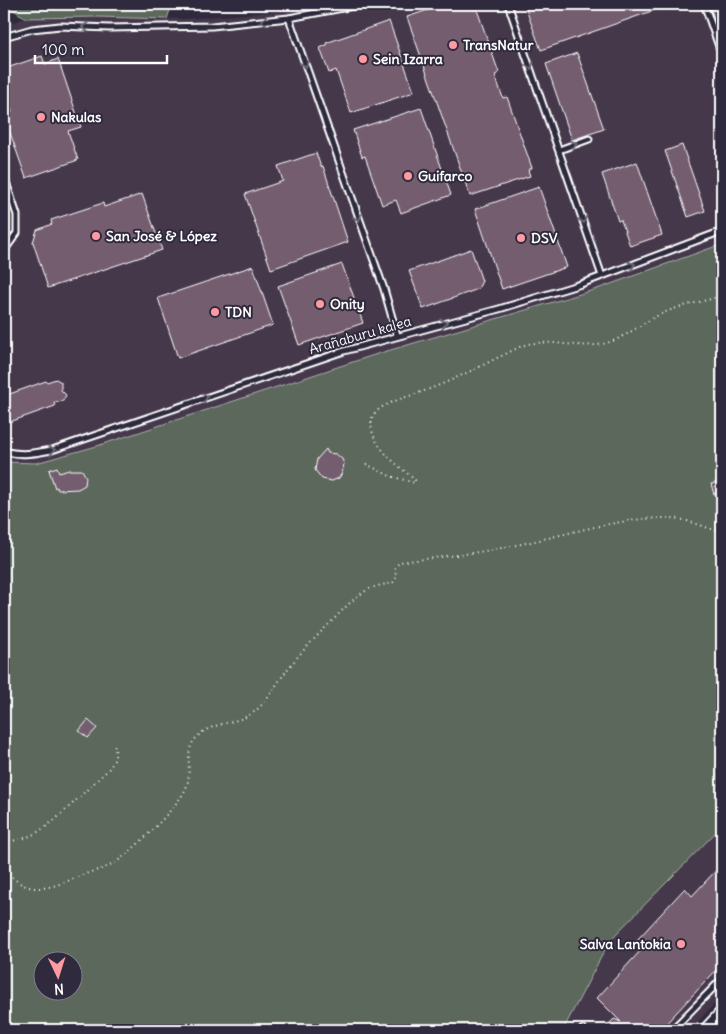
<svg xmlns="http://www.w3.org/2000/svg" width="726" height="1034" font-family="Delius,sans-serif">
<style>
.built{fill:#44394c}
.green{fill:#5b675c;stroke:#adb3ae;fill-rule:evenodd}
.building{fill:#745d70;stroke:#fff}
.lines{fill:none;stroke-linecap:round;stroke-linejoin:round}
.service-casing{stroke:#fff;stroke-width:9}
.primary-casing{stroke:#fff;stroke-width:20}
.path{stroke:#fff;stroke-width:2;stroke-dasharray:1 4;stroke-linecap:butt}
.service{stroke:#2f2a3d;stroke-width:5}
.primary{stroke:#2f2a3d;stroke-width:16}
.oneway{stroke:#6d6a77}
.poi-dot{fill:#ff9aa2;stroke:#2f2a3d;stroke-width:2}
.labels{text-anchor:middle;stroke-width:4;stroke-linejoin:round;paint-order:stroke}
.poi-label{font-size:14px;font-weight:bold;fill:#fff;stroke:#2f2a3d;text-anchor:start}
.street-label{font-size:14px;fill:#fff;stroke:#2f2a3d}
</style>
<rect width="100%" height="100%" fill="#2f2a3d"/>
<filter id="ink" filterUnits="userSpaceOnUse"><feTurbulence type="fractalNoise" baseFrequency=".02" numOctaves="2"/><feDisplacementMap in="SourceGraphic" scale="10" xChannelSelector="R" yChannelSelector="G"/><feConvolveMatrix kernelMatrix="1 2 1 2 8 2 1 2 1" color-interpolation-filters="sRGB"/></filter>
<g filter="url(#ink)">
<g class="built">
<path d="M318 4H722V244L597 289 377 354 97 446 36 463 4 462V25L26 18 97 17 186 19 293 10Z"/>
<path d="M722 826V996L690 1030H563L610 940Z"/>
</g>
<g class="green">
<path d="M4 4H172L167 19 97 17 26 18Z"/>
<path d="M722 244V826L610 940 563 1030H4V462L36 463 97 446 377 354 597 289ZM42 962H72V992H42Z"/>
</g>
<g class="building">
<path d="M446 4H475L499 73 495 75 497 81 503 98 507 97 532 168 528 170 530 176 470 196 407 17Z"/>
<path d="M524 4H669V5L541 50Z"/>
<path d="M709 4H722V42Z"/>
<path d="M389 21 414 92 351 113 336 70 329 73 320 48 327 45 326 43Z"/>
<path d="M577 53 604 129 572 140 546 64Z"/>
<path d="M42 56 45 64 58 59 81 127 68 131 78 160 26 178 8 127H7L4 118V115L12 112 6 93 9 92 4 77V69Z"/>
<path d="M421 108 451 195 401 213 396 200 382 205 365 156 362 157 353 130Z"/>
<path d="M682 145 705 211 688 217 665 151Z"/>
<path d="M316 153 321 167 323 166 348 242 271 269 245 194 283 181 278 166Z"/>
<path d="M637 162 662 235 630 246 621 220 618 221 602 174Z"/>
<path d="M539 187 567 267 502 289 475 209Z"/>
<path d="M142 194 162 250 48 288 33 242 37 230 52 224 51 220 103 203 104 207Z"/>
<path d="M471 249 482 281 478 289 423 309 409 271Z"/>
<path d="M342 264 363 323 299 345 278 286Z"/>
<path d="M253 266 273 325 178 358 158 298Z"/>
<path d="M56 379 61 382V390L66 395 63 401 54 403 55 406 4 424V396L46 381 47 382Z"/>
<path d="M326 449 328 453 336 454 342 459 344 464 342 473 339 478 332 481 322 479 315 470 317 459Z"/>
<path d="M57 467 59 473 69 470H82L86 477 85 485 78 489 58 490 57 487 55 488 49 470Z"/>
<path d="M722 481V492L714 494 711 484Z"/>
<path d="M88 720 97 728 88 738 79 731Z"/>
<path d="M722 864V964L660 1030H603L614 1019 621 1022 597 998 643 948 636 941 685 888 692 896Z"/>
</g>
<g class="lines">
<g class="service-casing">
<g id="service">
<path d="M508 4 602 276"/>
<path d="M704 4 722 55"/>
<path d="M289 18 384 289 397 335"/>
<path d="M4 37 32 29 60 26 109 28 212 26 289 18 364 4"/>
<path d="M559 150 589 139"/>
<path d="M4 176 17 215V233L6 248 4 249"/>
<path d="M4 451C20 456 36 453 52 450L344 351 499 309 581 284 722 231"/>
<path d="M722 497V498"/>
<path d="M582 1030 583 1029"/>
<path d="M672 1030 722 979"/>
</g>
</g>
<g class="primary-casing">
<path id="primary" d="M709 1030 722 1016"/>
</g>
<g class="path">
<path d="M366 464 390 476 415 483V480C399 466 366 443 372 418 376 404 411 396 424 391 449 382 473 370 497 358 507 354 517 347 528 344 554 339 581 350 607 343 627 337 643 322 661 314 680 305 702 303 722 295"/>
<path d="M4 841C13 841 21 840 30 836 54 826 86 789 107 771 115 761 117 756 114 743"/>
<path d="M4 871C11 876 20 885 29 887 49 892 70 879 88 873 96 870 105 869 113 864 129 855 179 806 186 788 193 772 183 752 196 738 211 721 237 725 254 712 268 701 276 684 287 670 300 653 315 638 330 623 341 612 351 600 364 592 372 586 383 585 393 583L396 578 395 567 400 562C441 557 481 553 521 544 570 534 620 517 671 518 688 519 705 528 722 532"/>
</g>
<use href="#service" class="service"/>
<use href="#primary" class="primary"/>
</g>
<defs><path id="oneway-chevron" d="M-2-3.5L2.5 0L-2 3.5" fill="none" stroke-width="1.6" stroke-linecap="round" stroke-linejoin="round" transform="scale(1.25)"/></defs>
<g class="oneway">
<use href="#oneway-chevron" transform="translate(264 21) rotate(174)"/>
<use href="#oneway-chevron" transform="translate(85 27) rotate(-178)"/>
<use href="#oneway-chevron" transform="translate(305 64) rotate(71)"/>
<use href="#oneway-chevron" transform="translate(530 66) rotate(71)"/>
<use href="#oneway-chevron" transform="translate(574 144) rotate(-19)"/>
<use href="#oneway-chevron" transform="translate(358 218) rotate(71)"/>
<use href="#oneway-chevron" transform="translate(583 220) rotate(71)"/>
<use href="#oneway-chevron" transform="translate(632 265) rotate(-21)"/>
<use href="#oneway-chevron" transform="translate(444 323) rotate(-14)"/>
<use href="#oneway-chevron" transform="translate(205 397) rotate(-20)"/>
<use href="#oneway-chevron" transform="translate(52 450) rotate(-13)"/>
</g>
</g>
<g class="poi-dot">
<circle cx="453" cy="45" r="5"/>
<circle cx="363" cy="59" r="5"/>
<circle cx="41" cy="117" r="5"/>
<circle cx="408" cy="176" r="5"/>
<circle cx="96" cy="236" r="5"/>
<circle cx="521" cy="238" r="5"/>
<circle cx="320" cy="304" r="5"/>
<circle cx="215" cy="312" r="5"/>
<circle cx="681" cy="944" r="5"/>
</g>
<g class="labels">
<g class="poi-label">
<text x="463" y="50">TransNatur</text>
<text x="373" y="64">Sein Izarra</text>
<text x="51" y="122">Nakulas</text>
<text x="418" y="181">Guifarco</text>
<text x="106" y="241">San José &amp; López</text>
<text x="531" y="243">DSV</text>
<text x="330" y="309">Onity</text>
<text x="225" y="317">TDN</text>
<text x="671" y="949" text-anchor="end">Salva Lantokia</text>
</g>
<g class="street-label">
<text transform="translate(360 335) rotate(-16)" y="5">Arañaburu kalea</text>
</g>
</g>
<rect width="726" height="1034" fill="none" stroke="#2f2a3d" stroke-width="20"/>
<rect x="10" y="10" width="706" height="1014" fill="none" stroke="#fff" stroke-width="2" filter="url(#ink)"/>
<g transform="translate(58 976) rotate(176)"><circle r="24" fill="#2f2a3d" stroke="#827f8b"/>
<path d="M0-4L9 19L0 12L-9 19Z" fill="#ff9aa2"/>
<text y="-8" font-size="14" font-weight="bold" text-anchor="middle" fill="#ffffff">N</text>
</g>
<path d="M35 55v8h132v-8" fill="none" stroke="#ffffff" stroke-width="2.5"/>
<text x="42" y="55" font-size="15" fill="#ffffff" stroke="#2f2a3d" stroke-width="4" paint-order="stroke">100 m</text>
</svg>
